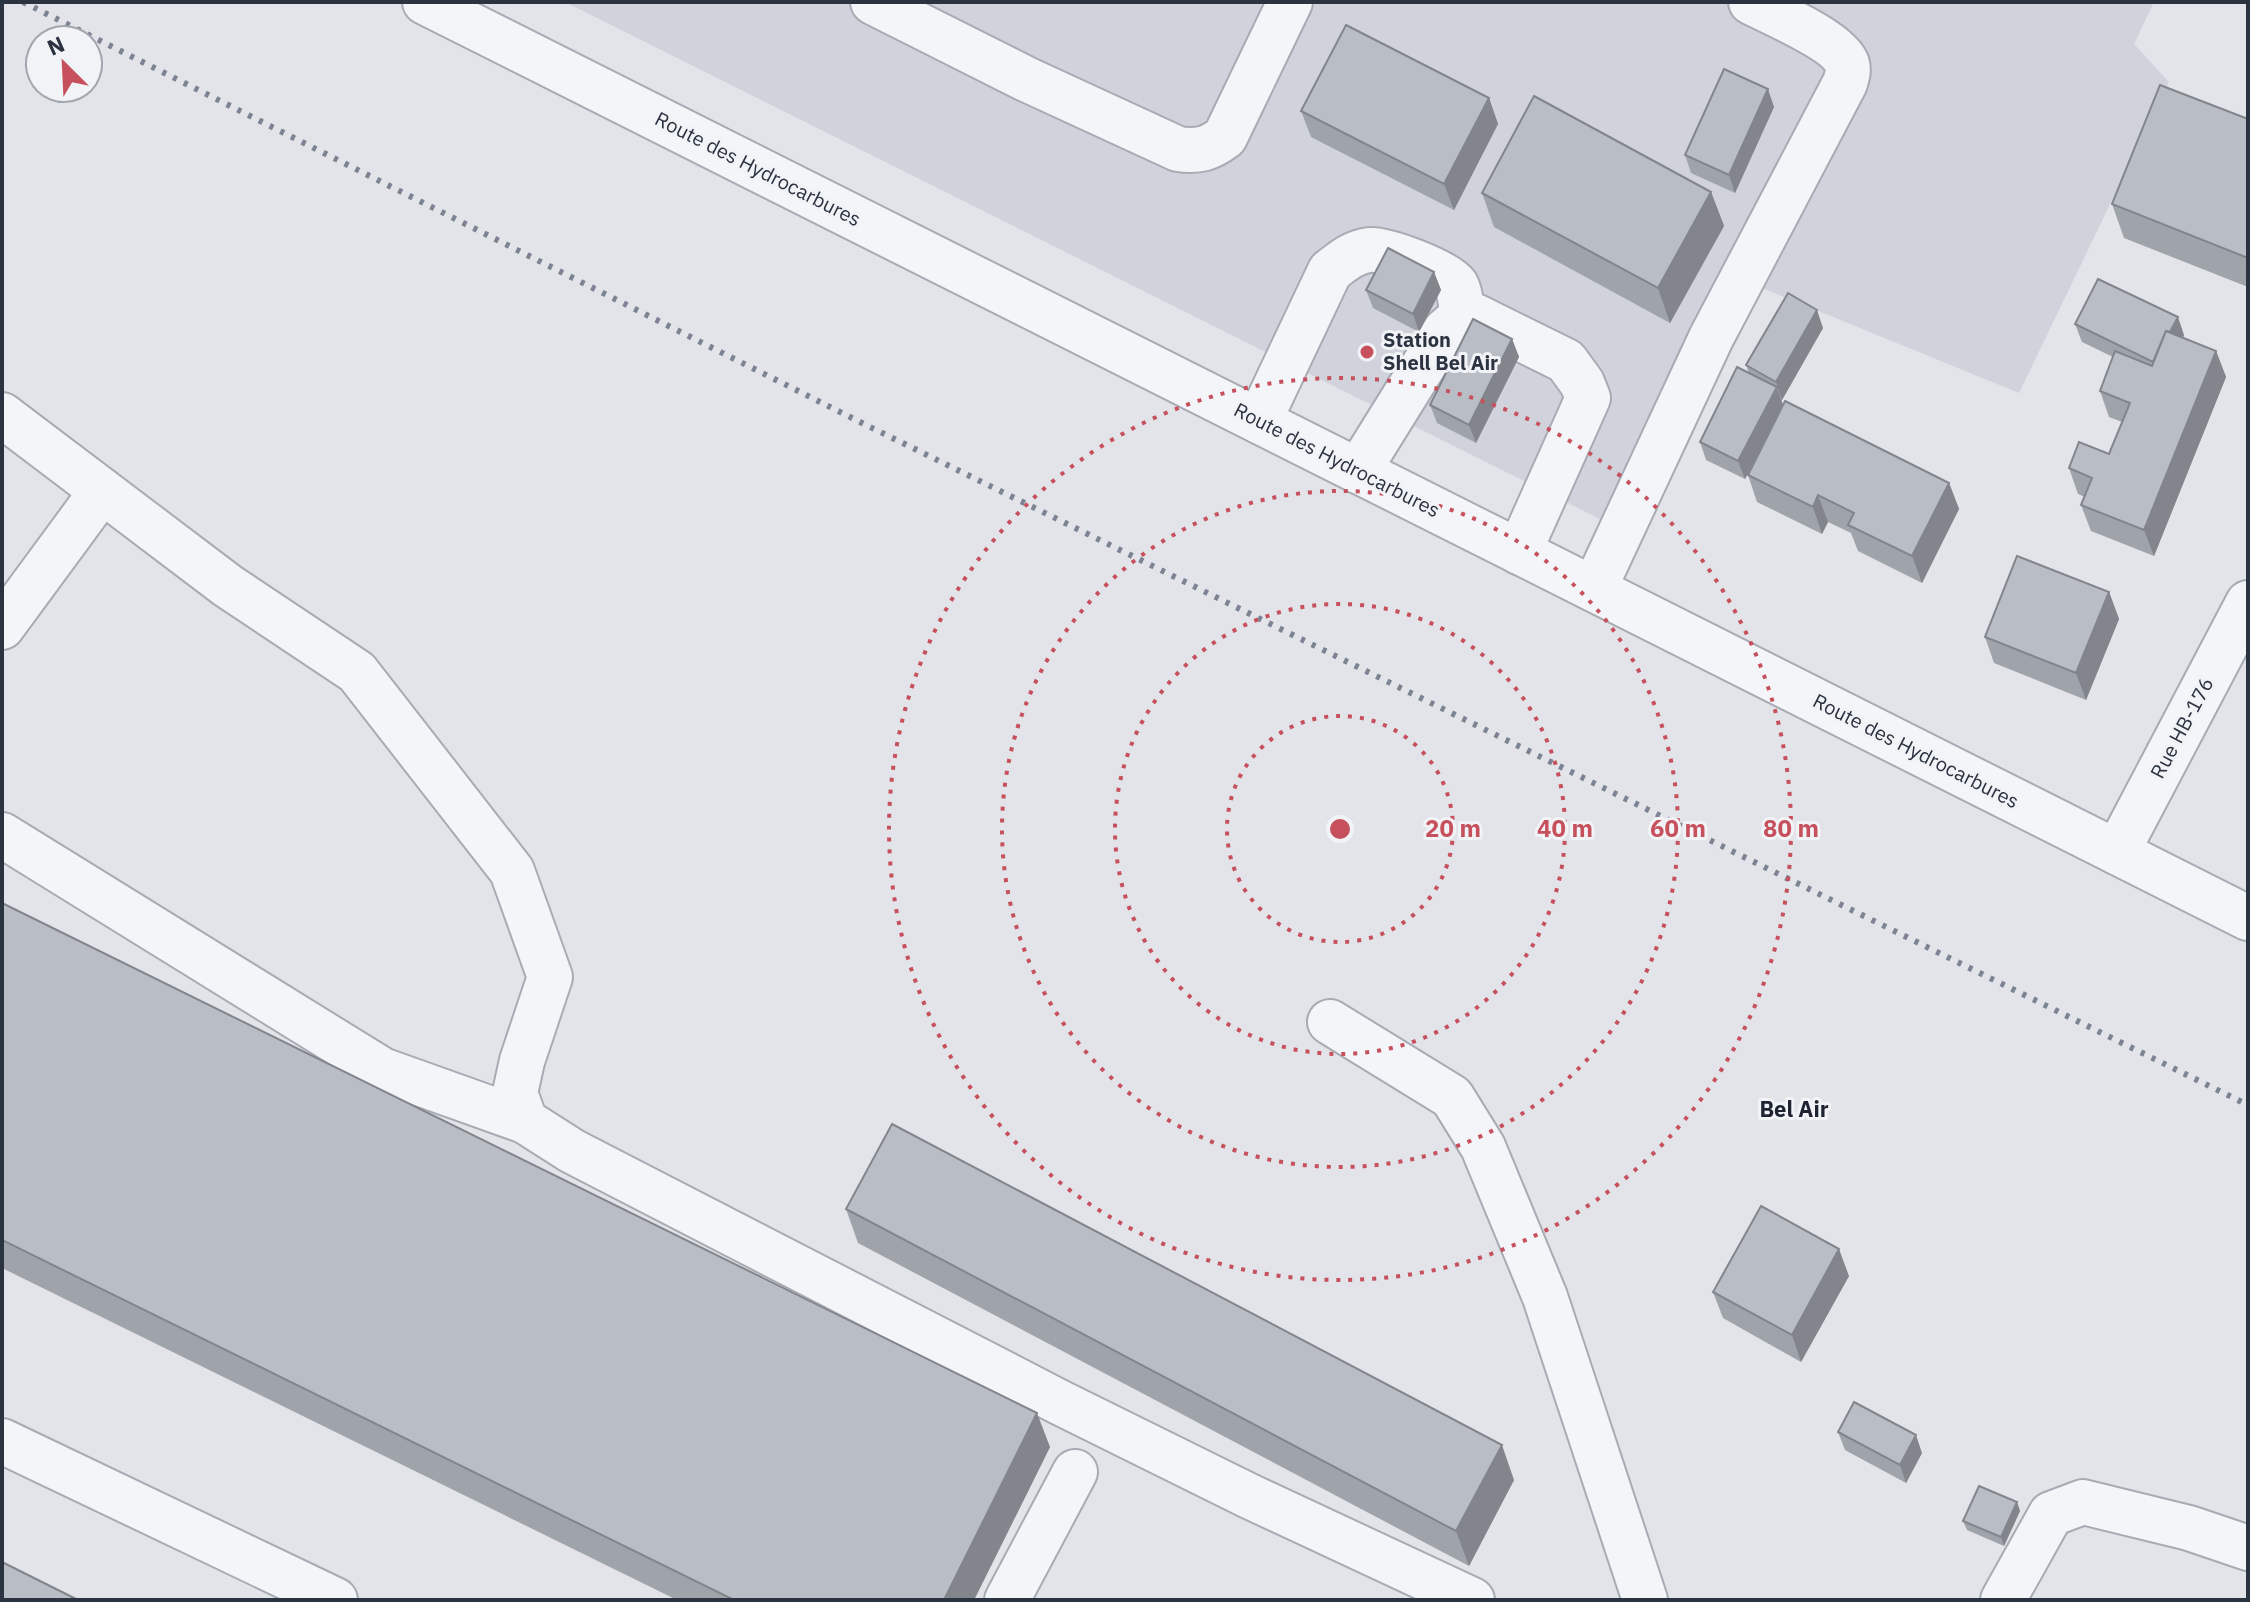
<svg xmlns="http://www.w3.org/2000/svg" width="2250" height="1602" font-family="'IBM Plex Sans',sans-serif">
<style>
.built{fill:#d0d3db}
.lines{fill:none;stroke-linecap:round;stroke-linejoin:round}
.minor-casing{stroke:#a7abb3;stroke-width:48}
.minor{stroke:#f4f5f8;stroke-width:44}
.rail{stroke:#7c8392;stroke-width:6;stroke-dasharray:4 8;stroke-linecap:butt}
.wall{fill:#9fa3aa}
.shaded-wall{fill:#82858b}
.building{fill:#b9bec6;stroke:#82858b;stroke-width:2}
.ring{fill:none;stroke:#c6505c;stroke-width:4;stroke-dasharray:4 8}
.poi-dot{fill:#c6505c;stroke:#f1f3f7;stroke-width:3}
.labels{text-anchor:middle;stroke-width:6;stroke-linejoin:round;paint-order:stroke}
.street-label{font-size:20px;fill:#2b3240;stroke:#f1f3f7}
.poi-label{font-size:20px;font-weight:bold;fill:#2b3240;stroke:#f1f3f7;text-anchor:start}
.neighbourhood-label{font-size:22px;font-weight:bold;fill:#1d2331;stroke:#f1f3f7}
.centre{fill:#c6505c;stroke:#f1f3f7;stroke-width:4}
.ring-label{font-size:24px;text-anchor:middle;font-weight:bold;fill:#c6505c;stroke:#f1f3f7;stroke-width:6;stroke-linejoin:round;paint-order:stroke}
</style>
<rect width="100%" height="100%" fill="#e2e4e9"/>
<path class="built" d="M565 2H2154L2134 44 2169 82 2019 393 1762 288 1634 536Z"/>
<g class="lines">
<g class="minor-casing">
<g id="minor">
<path d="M425 2 2248 918"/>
<path d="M873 2 1026 79 1178 149C1198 152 1209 149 1225 137L1290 2"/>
<path d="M2 415 228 586 357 672 512 871 550 977 522 1061 515 1093 525 1121 572 1151 1059 1402 1249 1496 1472 1600"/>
<path d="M1259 421 1330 271C1342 262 1353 252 1369 250 1385 248 1447 272 1456 285 1461 294 1461 306 1462 316"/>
<path d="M1358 471 1445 331 1462 316H1475L1566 361 1582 383 1588 398 1519 552"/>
<path d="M1594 589 1711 338 1845 83C1847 76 1849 71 1847 64 1839 41 1774 14 1751 2"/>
<path d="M2 627 102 491"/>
<path d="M2 835 382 1070 525 1121"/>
<path d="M2117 852 2248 603"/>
<path d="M1330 1022 1452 1097 1483 1147 1545 1297 1645 1600"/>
<path d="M2 1441 335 1600"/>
<path d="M1007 1600 1075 1472"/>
<path d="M2003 1600 2051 1514 2083 1502 2189 1528 2248 1548"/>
</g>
</g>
<use href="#minor" class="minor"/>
<path class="rail" d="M23 2 860 422 2248 1105"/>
</g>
<g class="wall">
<path d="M1489 98 1498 124 1454 210 1311 137 1301 111Z"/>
<path d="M1774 107 1735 193 1691 173 1685 155Z"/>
<path d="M2248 119V287L2124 238 2112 204Z"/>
<path d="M1711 192 1724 226 1670 323 1494 227 1482 193Z"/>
<path d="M1434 272 1441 290 1419 332 1373 308 1366 290Z"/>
<path d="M2075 324 2184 335 2183 338 2216 351 2226 377 2154 556 2091 531 2081 505 2085 497 2078 494 2069 468 2109 454 2122 422 2109 417 2100 391 2113 357 2082 342Z"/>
<path d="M1823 328 1782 400 1781 399 1783 405 1745 479 1706 460 1700 442 1749 373 1746 365Z"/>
<path d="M1512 339 1519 357 1476 443 1437 423 1430 405Z"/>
<path d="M1748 475 1949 483 1959 509 1922 583 1858 551 1851 533 1828 522 1822 534 1757 502Z"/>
<path d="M2109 592 2119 619 2086 700 1994 663 1985 637Z"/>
<path d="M2 903 1050 1447 974 1600H677L2 1268Z"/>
<path d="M846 1209 1514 1480 1469 1566 858 1243Z"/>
<path d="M1849 1276 1801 1362 1723 1318 1713 1292Z"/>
<path d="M1838 1432 1922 1453 1906 1483 1845 1450Z"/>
<path d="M2017 1502 2020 1511 2004 1546 1967 1530 1963 1521Z"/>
</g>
<g class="shaded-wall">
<path d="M1768 89 1774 107 1735 193 1729 175Z"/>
<path d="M1489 98 1498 124 1454 210 1444 184Z"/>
<path d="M1711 192 1724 226 1670 323 1658 288Z"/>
<path d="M1434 272 1441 290 1419 332 1413 314Z"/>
<path d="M1817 310 1823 328 1782 400 1776 382Z"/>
<path d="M2178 317 2184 335 2161 381 2155 363Z"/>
<path d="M1512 339 1519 357 1476 443 1469 425Z"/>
<path d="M2216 351 2226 377 2154 556 2144 530Z"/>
<path d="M1777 387 1783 405 1745 479 1738 461Z"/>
<path d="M1949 483 1959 509 1922 583 1912 556Z"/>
<path d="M1818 495 1828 522 1822 534 1813 507Z"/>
<path d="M2109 592 2119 619 2086 700 2076 673Z"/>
<path d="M1839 1249 1849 1276 1801 1362 1792 1335Z"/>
<path d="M1037 1413 1050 1447 974 1600H944Z"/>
<path d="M1916 1435 1922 1453 1906 1483 1900 1465Z"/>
<path d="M1502 1445 1514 1480 1469 1566 1456 1531Z"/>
<path d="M2017 1502 2020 1511 2004 1546 2001 1537Z"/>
</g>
<g class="building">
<path d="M1346 25 1489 98 1444 184 1301 111Z"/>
<path d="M1724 69 1768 89 1729 175 1685 155Z"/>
<path d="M2160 85 2248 119V258L2112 204Z"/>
<path d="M1534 96 1711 192 1658 288 1482 193Z"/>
<path d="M1388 248 1434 272 1413 314 1366 290Z"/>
<path d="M2098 279 2178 317 2170 332 2166 331 2153 362 2075 324Z"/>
<path d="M1788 293 1817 310 1776 382 1746 365Z"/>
<path d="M1473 319 1512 339 1469 425 1430 405Z"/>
<path d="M2166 331 2216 351 2144 530 2081 505 2092 478 2069 468 2079 442 2109 454 2130 403 2100 391 2115 351 2152 366Z"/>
<path d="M1737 367 1777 387 1738 461 1700 442Z"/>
<path d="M1785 401 1949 483 1912 556 1848 525 1854 513 1818 495 1813 507 1748 475Z"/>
<path d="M2017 556 2109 592 2076 673 1985 637Z"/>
<path d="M2 903 1037 1413 944 1600H734L2 1240Z"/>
<path d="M892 1124 1502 1445 1456 1531 846 1209Z"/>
<path d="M1761 1206 1839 1249 1792 1335 1713 1292Z"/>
<path d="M1854 1402 1916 1435 1900 1465 1838 1432Z"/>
<path d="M1979 1486 2017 1502 2001 1537 1963 1521Z"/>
<path d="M2 1562 78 1600H2Z"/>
</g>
<g class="ring">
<circle cx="1340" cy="829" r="113"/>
<circle cx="1340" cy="829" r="225"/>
<circle cx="1340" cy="829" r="338"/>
<circle cx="1340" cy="829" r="451"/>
</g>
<circle class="poi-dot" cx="1367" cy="352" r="8"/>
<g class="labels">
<g class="street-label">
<text transform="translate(758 169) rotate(27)" y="7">Route des Hydrocarbures</text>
<text transform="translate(1337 460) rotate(27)" y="7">Route des Hydrocarbures</text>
<text transform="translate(2182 728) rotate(-62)" y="7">Rue HB-176</text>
<text transform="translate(1916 751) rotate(27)" y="7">Route des Hydrocarbures</text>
</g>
<g class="poi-label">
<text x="1383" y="347">Station<tspan x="1383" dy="23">Shell Bel Air</tspan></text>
</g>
<g class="neighbourhood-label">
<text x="1794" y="1117">Bel Air</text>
</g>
</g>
<circle cx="1340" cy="829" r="12" class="centre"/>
<g class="ring-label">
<text x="1453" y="837">20 m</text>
<text x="1565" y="837">40 m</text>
<text x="1678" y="837">60 m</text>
<text x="1791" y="837">80 m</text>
</g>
<rect width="2250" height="1602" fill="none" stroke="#2b3240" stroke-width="8"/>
<g transform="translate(64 64) rotate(336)"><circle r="38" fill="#f1f3f7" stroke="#a2a6ae" stroke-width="2"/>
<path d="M0-6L14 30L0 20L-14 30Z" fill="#c6505c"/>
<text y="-12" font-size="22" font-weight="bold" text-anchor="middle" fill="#2b3240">N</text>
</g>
</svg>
